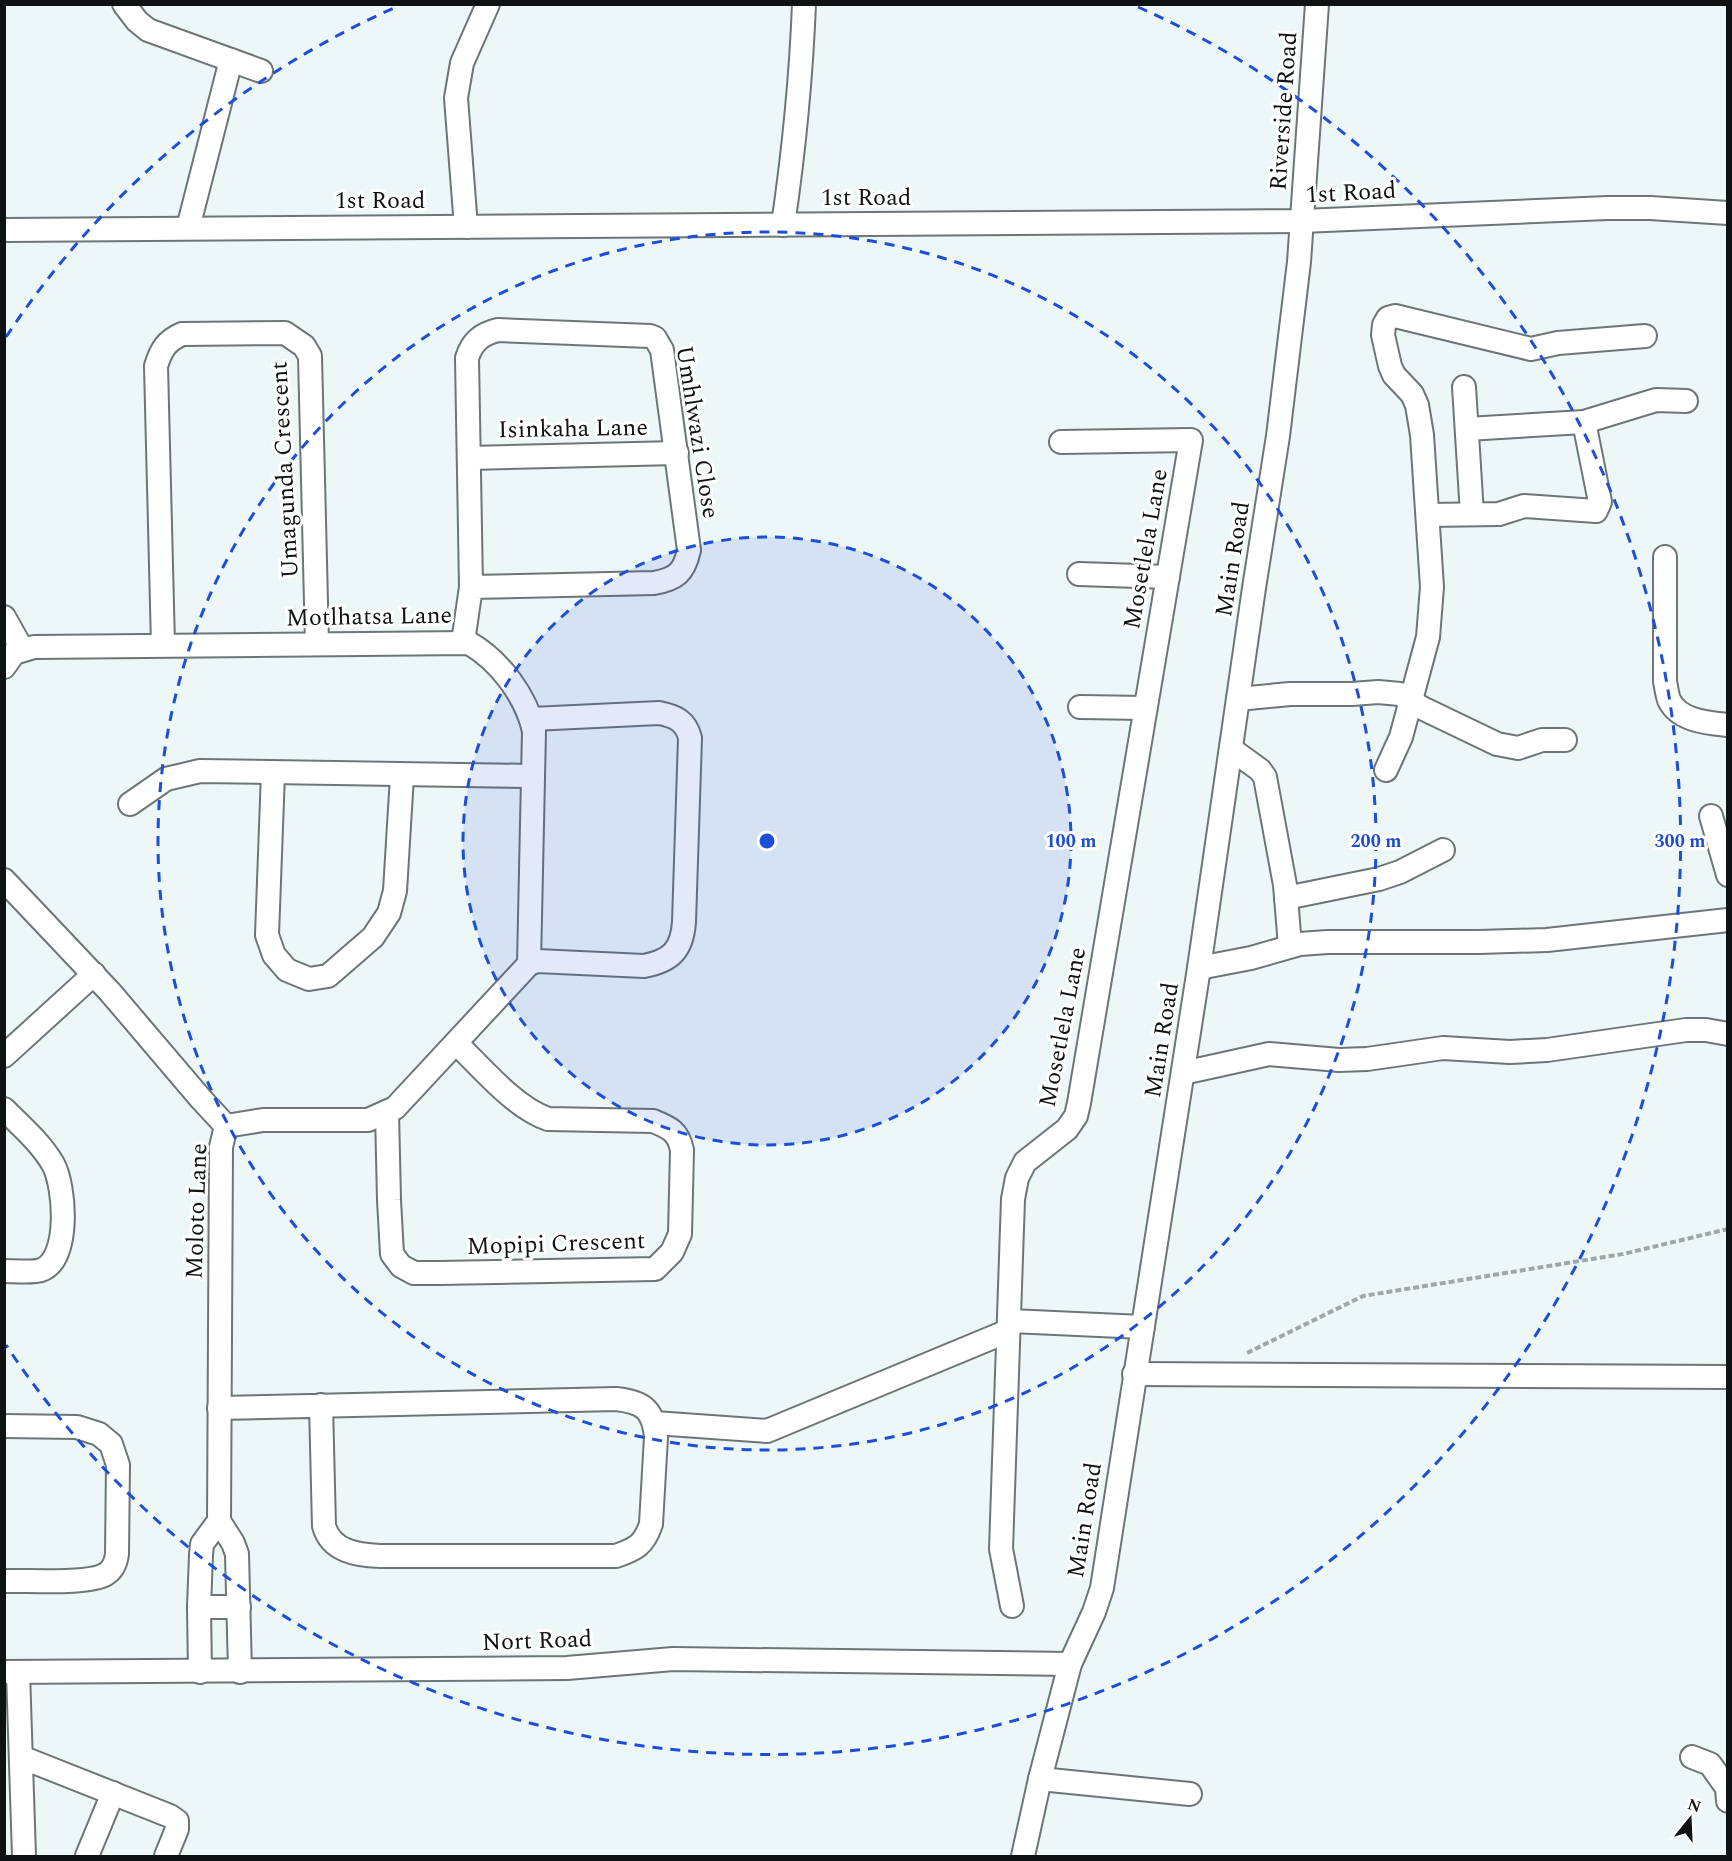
<svg xmlns="http://www.w3.org/2000/svg" width="1732" height="1861" font-family="Spectral,serif">
<style>
.lines{fill:none;stroke-linecap:round;stroke-linejoin:round}
.minor-casing{stroke:#6d7576;stroke-width:26}
.path{stroke:#a0a7a7;stroke-width:4;stroke-dasharray:6 3;stroke-linecap:butt}
.minor{stroke:#fff;stroke-width:22}
.ring{fill:none;stroke:#1d4ed8;stroke-width:3;stroke-dasharray:10 8}
.labels{text-anchor:middle;stroke-width:6;stroke-linejoin:round;paint-order:stroke}
.street-label{font-size:24px;fill:#0f1212;stroke:#fff}
.centre{fill:#1d4ed8;stroke:#fff;stroke-width:3}
.ring-label{font-size:18px;text-anchor:middle;font-weight:bold;fill:#1d4ed8;stroke:#fff;stroke-width:6;stroke-linejoin:round;paint-order:stroke}
</style>
<rect width="100%" height="100%" fill="#eef7f7"/>
<g class="lines">
<g class="minor-casing">
<g id="minor">
<path d="M124 4 137 21 148 30 261 71"/>
<path d="M783 225C794 150 801 80 804 4"/>
<path d="M466 227 456 98 462 63 488 4"/>
<path d="M188 228 231 60"/>
<path d="M4 230 1302 221 1608 208H1650L1728 213"/>
<path d="M1464 387 1472 514"/>
<path d="M1467 429 1584 422 1656 400 1686 401"/>
<path d="M469 458 677 453"/>
<path d="M1428 515 1499 514 1524 506 1596 511 1600 502 1584 422"/>
<path d="M1665 557V681C1666 687 1667 694 1669 700 1679 721 1708 723 1728 725"/>
<path d="M1079 574 1168 577"/>
<path d="M4 617 22 649"/>
<path d="M463 642 471 587 467 358C472 342 481 334 498 330L650 336 655 338 662 350 689 550C684 573 676 579 654 583L471 587"/>
<path d="M163 645 156 366C161 350 166 341 182 334L285 333 304 346 310 356 317 644"/>
<path d="M4 667 14 653 34 647 469 643C500 661 526 696 534 731L529 964"/>
<path d="M1238 699 1290 694H1352L1378 692 1400 694 1422 708 1497 744 1518 748 1542 740H1565"/>
<path d="M1080 707 1145 708"/>
<path d="M1231 749 1260 770 1265 777 1285 885 1290 946"/>
<path d="M1386 770 1401 737 1428 637 1432 587 1422 435 1417 405 1412 394 1394 375 1390 366 1383 335 1384 325 1388 318 1395 316 1531 349 1558 343 1645 336"/>
<path d="M273 773 267 935 274 955 287 970 309 979 328 976 373 937 389 913 395 891 402 776"/>
<path d="M130 804 166 779 200 771 533 776"/>
<path d="M1711 816 1728 875"/>
<path d="M4 880 110 992 201 1099 226 1126"/>
<path d="M1286 898 1379 879 1400 872 1443 850"/>
<path d="M1199 968 1251 958 1300 944 1327 942H1479L1547 940 1728 920"/>
<path d="M4 1056 94 974"/>
<path d="M1183 1073 1269 1054 1339 1060 1367 1059 1443 1048 1510 1052 1547 1050 1686 1030H1706L1728 1034"/>
<path d="M4 1109C21 1126 41 1143 53 1164 65 1185 71 1260 41 1270 33 1273 14 1271 4 1271"/>
<path d="M387 1112 389 1200 392 1254 401 1266 414 1273H439L655 1269 672 1252 680 1234 682 1150C678 1131 670 1128 653 1121L548 1119C515 1108 482 1068 456 1043"/>
<path d="M226 1126 263 1120H368L395 1108 529 964 537 961 644 966C671 961 682 950 684 922L690 738C686 721 675 716 659 713L532 719"/>
<path d="M1009 1321 1143 1327"/>
<path d="M1134 1374 1728 1377"/>
<path d="M219 1408 616 1399C643 1402 653 1409 656 1437L651 1524C644 1545 636 1549 616 1556H380C356 1555 331 1551 324 1526L321 1405"/>
<path d="M655 1423 767 1431 1008 1331"/>
<path d="M4 1426 77 1427 99 1434 111 1444 118 1465 117 1554C116 1562 114 1569 106 1574 89 1585 27 1580 4 1581"/>
<path d="M219 1521 221 1147 226 1126"/>
<path d="M219 1521 233 1543 237 1554 240 1672"/>
<path d="M1012 1606 1001 1549 1013 1199 1017 1178 1025 1162 1067 1129 1076 1116 1079 1103 1191 440 1061 442"/>
<path d="M199 1607H239"/>
<path d="M4 1672 567 1668 673 1659 1070 1664"/>
<path d="M18 1672 24 1856"/>
<path d="M200 1672 199 1607 201 1555 202 1544 219 1521"/>
<path d="M21 1757 170 1816 177 1821V1829L166 1856"/>
<path d="M1692 1757 1710 1764 1727 1788 1728 1801"/>
<path d="M1040 1779 1190 1794"/>
<path d="M87 1856 113 1793"/>
<path d="M1023 1856 1040 1779 1070 1664 1094 1612 1102 1588 1199 968 1254 588 1278 436 1299 262 1317 4"/>
</g>
</g>
<path class="path" d="M1247 1353 1363 1296 1623 1254 1728 1229"/>
<use href="#minor" class="minor"/>
</g>
<circle cx="767" cy="841" r="304" fill="#1d4ed8" fill-opacity=".12"/>
<g class="ring">
<circle cx="767" cy="841" r="304"/>
<circle cx="767" cy="841" r="609"/>
<path d="M6 337A913 913 0 0 1 396 7M1138 7A913 913 0 1 1 6 1345"/>
</g>
<g class="labels">
<g class="street-label">
<text transform="translate(1283 111) rotate(-86)" y="8">Riverside Road</text>
<text transform="translate(1351 192) rotate(-3)" y="8">1st Road</text>
<text x="866" y="205">1st Road</text>
<text x="380" y="208">1st Road</text>
<text transform="translate(573 428) rotate(-1)" y="8">Isinkaha Lane</text>
<text transform="translate(698 432) rotate(81)" y="8">Umhlwazi Close</text>
<text transform="translate(284 470) rotate(-93)" y="8">Umagunda Crescent</text>
<text transform="translate(1145 549) rotate(-80)" y="8">Mosetlela Lane</text>
<text transform="translate(1232 559) rotate(-81)" y="8">Main Road</text>
<text transform="translate(369 616) rotate(-1)" y="8">Motlhatsa Lane</text>
<text transform="translate(1062 1027) rotate(-79)" y="8">Mosetlela Lane</text>
<text transform="translate(1161 1040) rotate(-81)" y="8">Main Road</text>
<text transform="translate(196 1211) rotate(-88)" y="8">Moloto Lane</text>
<text transform="translate(556 1243) rotate(-2)" y="8">Mopipi Crescent</text>
<text transform="translate(1084 1520) rotate(-81)" y="8">Main Road</text>
<text transform="translate(537 1640) rotate(-2)" y="8">Nort Road</text>
</g>
</g>
<circle cx="767" cy="841" r="9" class="centre"/>
<g class="ring-label">
<text x="1071" y="847">100 m</text>
<text x="1376" y="847">200 m</text>
<text x="1680" y="847">300 m</text>
</g>
<rect width="1732" height="1861" fill="none" stroke="#0f1212" stroke-width="12"/>
<g transform="translate(1690 1819) rotate(18)" stroke="#ffffff" stroke-width="4.5" paint-order="stroke">
<path d="M0-4.5L10 22L0 15L-10 22Z" fill="#0f1212"/>
<text y="-9" font-size="16" font-weight="bold" text-anchor="middle" fill="#0f1212">N</text>
</g>
</svg>
